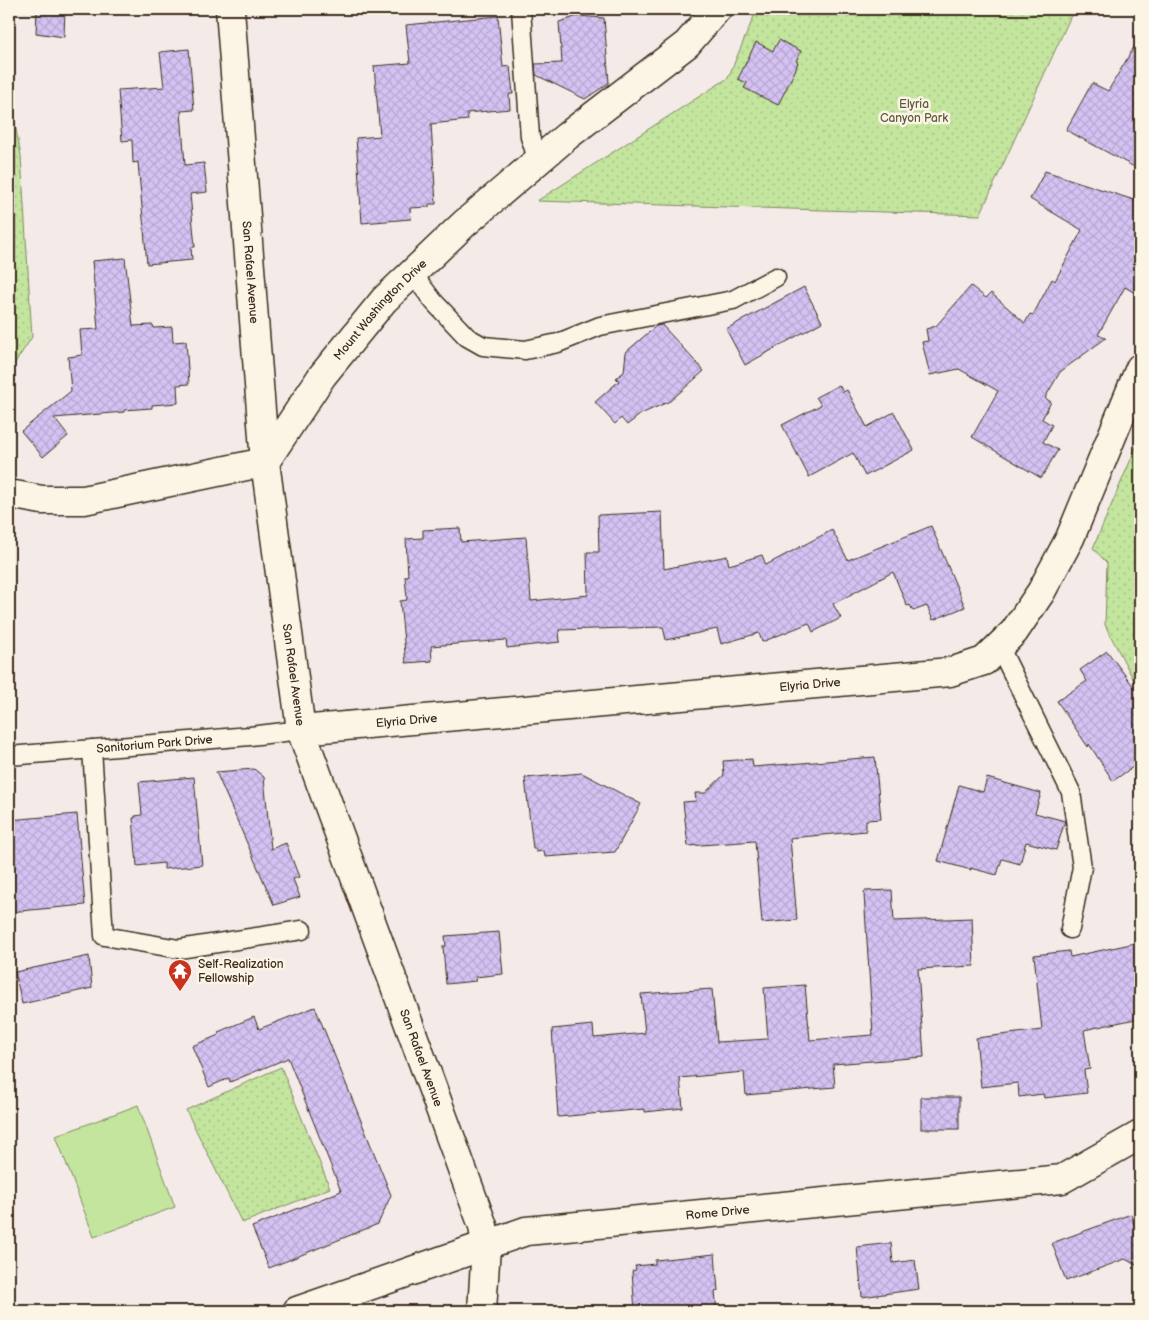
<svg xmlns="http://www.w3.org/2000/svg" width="1149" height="1320" font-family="'Balsamiq Sans',sans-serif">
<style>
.grass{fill:url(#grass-dots);stroke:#7f885e}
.pitch{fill:#c3e59e;stroke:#7f885e}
.building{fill:url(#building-cross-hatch);stroke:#3b2a1e}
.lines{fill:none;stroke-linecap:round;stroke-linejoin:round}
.service-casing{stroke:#3b2a1e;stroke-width:21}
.minor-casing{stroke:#3b2a1e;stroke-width:31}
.service{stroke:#fcf5e5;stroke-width:18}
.minor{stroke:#fcf5e5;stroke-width:28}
.labels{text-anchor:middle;stroke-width:5;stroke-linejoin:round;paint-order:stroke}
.park-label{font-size:12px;fill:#5d593e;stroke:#fcf5e5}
.street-label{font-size:12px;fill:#3b2a1e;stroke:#fcf5e5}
.poi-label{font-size:12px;fill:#3b2a1e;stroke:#fcf5e5;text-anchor:start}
</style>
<defs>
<pattern id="grass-dots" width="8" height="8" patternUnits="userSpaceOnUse" patternTransform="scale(1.25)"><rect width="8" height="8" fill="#c3e59e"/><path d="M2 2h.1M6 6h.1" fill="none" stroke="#a8c588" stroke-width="1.8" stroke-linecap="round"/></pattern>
<pattern id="building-cross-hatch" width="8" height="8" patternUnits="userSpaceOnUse" patternTransform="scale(1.25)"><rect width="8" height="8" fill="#d4c2f3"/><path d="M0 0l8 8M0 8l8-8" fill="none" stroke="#b7a7d0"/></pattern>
</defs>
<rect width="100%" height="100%" fill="#f4ebe8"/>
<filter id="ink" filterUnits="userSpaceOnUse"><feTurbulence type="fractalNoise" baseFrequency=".02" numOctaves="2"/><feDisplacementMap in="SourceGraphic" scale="10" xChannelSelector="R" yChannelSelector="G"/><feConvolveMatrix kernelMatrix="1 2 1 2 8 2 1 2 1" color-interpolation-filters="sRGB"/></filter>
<g filter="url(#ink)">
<g class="grass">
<path d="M757 9H1074L980 215 537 201 728 78Z"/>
<path d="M9 92 21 156 32 337 9 372Z"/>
<path d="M1140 438V692L1105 625 1107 563 1093 548Z"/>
<path d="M281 1067 330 1188 242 1223 186 1110Z"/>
</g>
<path class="pitch" d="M138 1105 175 1207 94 1237 56 1136Z"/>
<g class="building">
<path d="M37 9H65L64 37 36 33Z"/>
<path d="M498 16 503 67 510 66 513 94H509L510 109 467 113 468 120 431 124 436 204H429V207L410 208 411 219 362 223 356 138 380 136 374 66 410 63 406 25Z"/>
<path d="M578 16 604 18 609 83 585 99 536 75 535 64 562 63 559 22Z"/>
<path d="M1140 37V170L1066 130 1092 83 1108 91Z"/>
<path d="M779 40 801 51 796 61 798 62 795 71 778 105 744 88 747 83 738 79 756 42 773 51Z"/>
<path d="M189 49 194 110 181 111 185 165 204 163 207 192 190 194 195 247H191L192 260 147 264 138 162 133 163 132 140 122 141 118 90 164 87 160 52Z"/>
<path d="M1045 171 1140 202V296L1125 287 1098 335 1106 338 1060 372 1045 398 1051 402 1042 419 1052 425 1043 442 1058 450 1041 478 972 437 998 391 959 369 930 375 922 342 928 341 926 329 936 326 971 286 986 298 991 293 1025 323 1030 314 1033 315 1052 279 1055 281 1082 230 1030 199Z"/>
<path d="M125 258 133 326 153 325 154 328 172 327 173 342 186 341 189 384 177 385 178 403 152 405V408L124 410V412L54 418 68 436 43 457 21 431 71 391 68 357 82 355 80 330 98 329 92 261Z"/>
<path d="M804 287 822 322 745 365 726 329Z"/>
<path d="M662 325 704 371 670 401 641 414 627 425 621 418 615 424 595 402 619 381 616 378 624 372 626 352 656 326Z"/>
<path d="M839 385 843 392 847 390 867 427 894 412 914 450 865 476 853 453 809 477 782 425 821 405 816 397Z"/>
<path d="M662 512 664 569 727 556 729 565 762 555 766 565 832 530 848 560 931 526 965 607 933 620 927 606 913 611 910 605 907 606 893 572 833 604 841 618 813 632 809 623 762 642 759 633 721 644 717 629 666 640 663 627 559 630 560 642 507 648 506 640 431 646 432 661 406 663 400 601 407 600 405 576H408L406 539 423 538V530L460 528 461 542 526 537 531 601 588 595 587 552H599L598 515Z"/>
<path d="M1107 651 1140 695V762L1113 781 1089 744 1088 747 1057 701 1087 681 1080 670Z"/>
<path d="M875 757 881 819 866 820V831L790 838 797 920 762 923 755 841 688 846 683 802 696 801 695 793H705L724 775 723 761 752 759 753 767Z"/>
<path d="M254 769 264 777 271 849 286 843 299 877 293 879 300 897 274 905 216 772Z"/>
<path d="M582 773 641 804 615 852 545 857 544 851 536 852V849H533L525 778Z"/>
<path d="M194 777 202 865 164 869V863L137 866 133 818H135V816L142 815 139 782Z"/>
<path d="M987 778 1041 793 1035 813 1065 821 1056 850 1026 842 1020 864 1002 859 997 875 970 868 971 870 938 861 959 785 983 792Z"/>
<path d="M77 814 85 905 9 912V820Z"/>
<path d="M892 890 894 921 972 918 974 966 918 969 924 1057 833 1064 835 1087 746 1095 744 1072 680 1078 683 1108 645 1112V1109L558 1117 552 1029 593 1025 594 1038 645 1033 641 994 712 989 717 1042 768 1039 764 988 805 985 810 1040 873 1035 864 894 865 891Z"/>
<path d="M499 932 503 974 475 977 476 981 446 984 443 946H446L445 936Z"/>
<path d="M1140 942V1018L1084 1030 1090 1069 1084 1070 1087 1093 1044 1098 1043 1094 1019 1097 1018 1083 981 1087 976 1038 1042 1030 1034 955 1069 951 1070 957Z"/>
<path d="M89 956 92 988 22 1004 15 972Z"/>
<path d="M315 1007 391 1195 378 1224 269 1268 252 1227 341 1191 288 1058 230 1082 229 1078 209 1087 192 1046 219 1035 218 1032 254 1017 259 1029Z"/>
<rect x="921" y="1097" width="38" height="32"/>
<path d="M1131 1214 1134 1224 1140 1222V1267L1125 1259 1066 1281 1052 1243Z"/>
<path d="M891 1243 893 1263 915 1260 919 1289 862 1297 857 1247Z"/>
<path d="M715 1254 718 1291 715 1292 717 1311H635L632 1271 636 1270 635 1266 655 1264V1260Z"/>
</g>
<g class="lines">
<g class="service-casing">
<g id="service">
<path d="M521 9 530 137 538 161"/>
<path d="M412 273 434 302 467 337 483 346 525 350 558 343 600 326 733 300 776 277"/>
<path d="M999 646 1071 792 1082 867 1070 929"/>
<path d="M92 749 104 936 179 949 302 930"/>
<path id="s1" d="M9 756 250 736 301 730"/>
</g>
</g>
<g class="minor-casing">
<g id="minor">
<path id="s2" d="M230 9 265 462 301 730 483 1226 486 1246 482 1311"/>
<path id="s3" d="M9 494 42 500H84L265 462 322 376 384 300 465 223 567 136 687 44 717 9"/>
<path id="s4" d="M301 730 950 672 984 661 1014 632 1041 592 1070 538 1140 368"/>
<path id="s5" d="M297 1311 526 1231 1062 1179 1140 1135"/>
</g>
</g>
<use href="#service" class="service"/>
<use href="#minor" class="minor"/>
</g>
</g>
<defs>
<g id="temple-pin" transform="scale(1.25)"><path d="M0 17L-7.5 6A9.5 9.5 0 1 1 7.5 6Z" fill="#c8321e" stroke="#fcf5e5"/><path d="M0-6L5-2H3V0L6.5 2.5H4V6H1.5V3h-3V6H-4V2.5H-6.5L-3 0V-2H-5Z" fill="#fff"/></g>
</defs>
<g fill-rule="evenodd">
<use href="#temple-pin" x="180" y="971"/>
</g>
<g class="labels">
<g class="park-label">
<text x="914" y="108">Elyria<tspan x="914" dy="14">Canyon Park</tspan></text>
</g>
<g class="street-label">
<text dy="4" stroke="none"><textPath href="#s2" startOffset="264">San Rafael Avenue</textPath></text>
<text dy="4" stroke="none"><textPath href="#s3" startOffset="452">Mount Washington Drive</textPath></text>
<text dy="4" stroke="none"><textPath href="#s2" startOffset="669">San Rafael Avenue</textPath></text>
<text dy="4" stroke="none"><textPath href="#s4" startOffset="511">Elyria Drive</textPath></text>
<text dy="4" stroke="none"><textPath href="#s4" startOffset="106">Elyria Drive</textPath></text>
<text dy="4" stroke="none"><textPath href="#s1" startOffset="146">Sanitorium Park Drive</textPath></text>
<text dy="4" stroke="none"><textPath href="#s2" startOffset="1074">San Rafael Avenue</textPath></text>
<text dy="4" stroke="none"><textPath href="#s5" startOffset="435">Rome Drive</textPath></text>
</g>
<g class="poi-label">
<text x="198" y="968">Self-Realization<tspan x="198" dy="14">Fellowship</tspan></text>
</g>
</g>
<rect width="1149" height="1320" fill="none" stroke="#fcf5e5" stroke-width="30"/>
<rect x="15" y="15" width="1119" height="1290" fill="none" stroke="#3b2a1e" stroke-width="2" filter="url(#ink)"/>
</svg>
